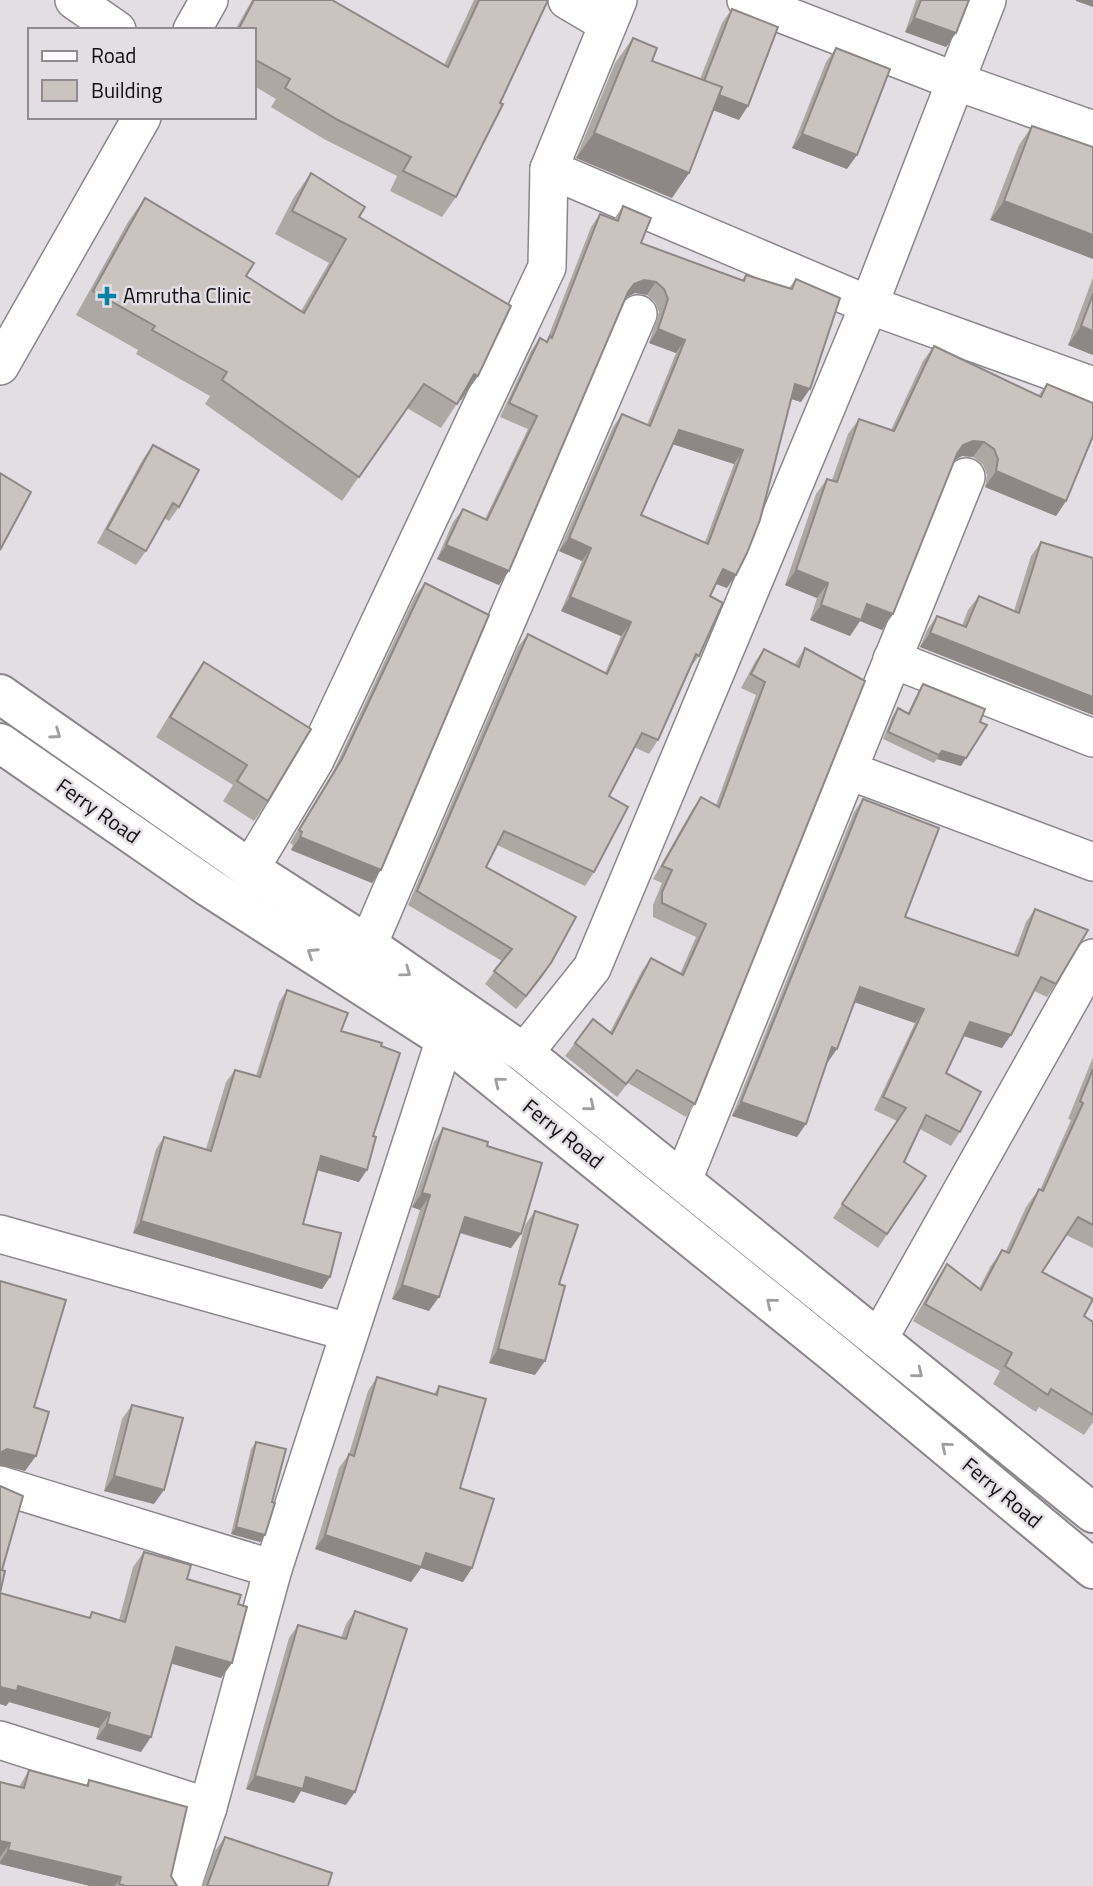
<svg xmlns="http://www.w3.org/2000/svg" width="1093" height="1886" font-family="'Titillium Web',sans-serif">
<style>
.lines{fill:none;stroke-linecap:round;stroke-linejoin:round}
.minor-casing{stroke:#8b868b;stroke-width:40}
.tertiary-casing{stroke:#8b868b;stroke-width:42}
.minor{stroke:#fff;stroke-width:37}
.tertiary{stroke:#fff;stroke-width:38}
.wall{fill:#aea8a4;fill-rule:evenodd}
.shaded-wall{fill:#8d8886}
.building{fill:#cac3bf;stroke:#8d8886;stroke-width:2;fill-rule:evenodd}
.oneway{stroke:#9f9f9f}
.poi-dot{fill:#0681a7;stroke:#e3dee3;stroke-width:2.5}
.labels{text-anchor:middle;stroke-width:5;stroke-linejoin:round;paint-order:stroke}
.poi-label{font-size:21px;fill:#100e10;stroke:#e3dee3;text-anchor:start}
.street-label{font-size:21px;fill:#100e10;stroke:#e3dee3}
</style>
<rect width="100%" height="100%" fill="#e3dee3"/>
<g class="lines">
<g class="minor-casing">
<g id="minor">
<path d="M74 0 117 30"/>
<path d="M567 0 606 23"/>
<path d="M746 0 955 81 1093 130"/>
<path d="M192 30 209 0"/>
<path d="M549 169 869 305 1093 386"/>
<path d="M0 366 142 117"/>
<path d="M892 659 1093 738"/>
<path d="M847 770 1093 862"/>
<path d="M250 869 315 760 547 267 549 169 618 0"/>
<path d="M368 945 638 314"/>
<path d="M524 1053 592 968 869 305 987 0"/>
<path d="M683 1180 966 477"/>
<path d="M0 1234 348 1332"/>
<path d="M878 1340 1093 958"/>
<path d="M0 1485 273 1569"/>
<path d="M0 1740 208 1807"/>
<path d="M182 1886 208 1807 273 1569 445 1039 459 1014"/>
</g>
</g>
<g class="tertiary-casing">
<g id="tertiary">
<path d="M0 694 250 869 368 945 524 1053 1093 1513"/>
<path d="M0 743 207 886 445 1039 836 1355 1093 1569"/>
</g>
</g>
<use href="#minor" class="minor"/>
<use href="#tertiary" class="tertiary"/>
</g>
<g class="wall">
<path d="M252 0H332L444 65 474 0H548L456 197 442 217 390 191 397 176 324 139 271 107 276 99 254 86V30H235Z"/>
<path d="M916 0H969L956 33 946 47 905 32Z"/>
<path d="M732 9 739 120 713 110 689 173 672 198 576 158 615 63 633 38 652 61 700 79 722 23Z"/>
<path d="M836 48 847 169 792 148 826 62Z"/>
<path d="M1032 126 1093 147 990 220 1019 145Z"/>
<path d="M311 173 359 217 478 376 461 400 460 399 441 428 407 408 342 501 205 404 210 396 136 354 138 350 76 315 128 222 145 198 246 276 301 311 329 263 275 234 294 197Z"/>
<path d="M623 206 641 243 741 281 746 275 789 288 796 279 801 402 791 399 727 588 716 584 710 596 699 656 689 669 658 740 649 754 634 747 609 796 594 872 585 886 497 845 486 867 542 977 516 1009 485 984 502 961 408 905 518 647 528 634 605 673 621 636 561 611 582 561 559 551 613 427 622 414 647 425 676 353 649 343 659 312 655 302 647 295 635 293 626 297 509 571 499 585 437 559 453 522 463 509 485 519 528 429 500 417 531 351 540 338 546 342 547 340 591 227 600 214 614 219ZM673 444 734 464 705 542 641 515Z"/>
<path d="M1093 277V355L1068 345Z"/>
<path d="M934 346 1038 396 1047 384 1066 501 1056 516 985 487 987 475 983 465 973 457 962 456 955 460 893 614 882 630 860 621 850 636 810 620 817 598 785 585 816 494 827 479 832 480 848 434 859 419 891 430 923 361Z"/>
<path d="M153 445 179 507 169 521 164 518 146 551 136 565 97 543 143 459Z"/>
<path d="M1041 542 1093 715 920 647 927 630 937 616 962 626 968 610 979 596 1014 611 1031 556Z"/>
<path d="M425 583 372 883 291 850 293 845 290 843 333 772 415 596Z"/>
<path d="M805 648 695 1104 686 1117 628 1083 617 1097 565 1056 575 1043 610 1032 642 971 651 958 680 974 696 937 653 917V905L662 883 653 879 692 810 701 797 716 805 756 695 741 688 755 662 764 649 795 665 796 662Z"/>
<path d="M204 662 268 801 254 821 223 801 233 785 156 737 190 682Z"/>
<path d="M923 684 961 766 937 759 934 763 883 739 893 715 898 708 908 713 918 692Z"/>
<path d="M863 799 905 917 1014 954 1026 922 1035 909 1056 984 1047 997 1034 991 1002 1048 963 1036 946 1073 960 1132 951 1146 920 1129 904 1162 926 1176 878 1248 833 1218 897 1121 874 1110 915 1023 855 1002 828 1062H827L797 1137 732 1116 854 812Z"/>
<path d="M287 990 341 1031 359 1182 318 1170 303 1224 330 1277 322 1289 133 1233 156 1149 164 1137 206 1149 226 1082 235 1070 256 1076 279 1002Z"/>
<path d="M1093 1057V1248L1066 1235 1042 1272 1084 1316 1093 1322V1422L1084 1435 1039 1407 1036 1412 993 1384 1000 1371 913 1321 935 1282 947 1264 979 1289 990 1267 1002 1250 1006 1251 1026 1207 1039 1189 1040 1190 1071 1120 1068 1119Z"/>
<path d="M443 1128 487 1146 521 1234 511 1248 459 1233 429 1311 392 1299 420 1210 412 1207 434 1142Z"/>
<path d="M535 1211 559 1284 535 1375 489 1363 525 1225Z"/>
<path d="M377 1377 434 1394 439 1386 460 1488 472 1568 463 1582 421 1568 411 1582 315 1549 339 1468 349 1454 368 1391Z"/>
<path d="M132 1405 154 1504 104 1491 122 1419Z"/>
<path d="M256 1442 272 1502 265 1535 260 1542 231 1534 251 1449Z"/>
<path d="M0 1486 2 1570 0 1593 88 1618 92 1612 119 1620 133 1567 144 1552 187 1579 238 1604 232 1663 221 1678 172 1663 141 1752 96 1739 99 1728 9 1702 6 1706 0 1704Z"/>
<path d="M355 1611 346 1805 301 1791 294 1803 246 1789 289 1638 298 1625 341 1638 346 1624Z"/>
<path d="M29 1770 86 1785 89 1780 171 1876 177 1886H90L0 1864V1782L19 1787Z"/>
<path d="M225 1837 328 1886H202L215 1851Z"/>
</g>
<g class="shaded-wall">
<path d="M1076 0H1093V7L1076 1Z"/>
<path d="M914 18 956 33 946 47 905 32Z"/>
<path d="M702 88 748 106 739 120 692 102Z"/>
<path d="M594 133 689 173 672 198 576 158Z"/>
<path d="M802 134 857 155 847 169 792 148Z"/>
<path d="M1004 201 1093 235V259L990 220Z"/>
<path d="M644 280 656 282 647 295 635 293 625 298 634 284Z"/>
<path d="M1081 326 1093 331V355L1068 345Z"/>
<path d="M658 329 685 340 676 353 649 343Z"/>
<path d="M474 374 478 376 461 400 457 398Z"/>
<path d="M795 384 810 389 801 402 785 397Z"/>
<path d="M679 430 743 450 734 464 669 443Z"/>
<path d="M973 441 984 442 973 457 962 456 953 461 963 445Z"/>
<path d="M996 471 1066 501 1056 516 985 487Z"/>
<path d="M569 538 591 548 582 561 559 551Z"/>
<path d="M446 545 509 571 499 585 437 559Z"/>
<path d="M723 569 736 575 727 588 714 583Z"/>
<path d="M796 570 828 583 817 598 785 585Z"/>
<path d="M570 597 631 622 621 636 561 611Z"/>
<path d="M867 604 893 614 882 630 860 621 850 636 810 620 821 605Z"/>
<path d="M930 633 1093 697V715L920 647Z"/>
<path d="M942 751 966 758 961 766 937 759Z"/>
<path d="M300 837 381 870 372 883 291 850Z"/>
<path d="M551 963 542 977 516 1009 526 996Z"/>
<path d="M860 987 924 1009 915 1023 851 1001Z"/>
<path d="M970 1022 1011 1035 1002 1048 961 1035Z"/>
<path d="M832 1047 837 1049 828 1062 823 1060Z"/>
<path d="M741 1102 806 1124 797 1137 732 1116Z"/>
<path d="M321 1156 367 1170 359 1182 313 1169Z"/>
<path d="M422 1193 430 1195 420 1210 412 1207Z"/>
<path d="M465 1217 521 1234 511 1248 455 1231Z"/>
<path d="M141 1221 330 1277 322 1289 133 1233Z"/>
<path d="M402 1285 439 1297 429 1311 392 1299Z"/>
<path d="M498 1349 545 1361 535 1375 489 1363Z"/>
<path d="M7 1449 36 1456 25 1471 0 1465V1453Z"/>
<path d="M114 1476 164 1490 154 1504 104 1491Z"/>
<path d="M236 1527 265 1535 260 1542 231 1534Z"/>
<path d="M325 1535 426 1553 472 1568 463 1582 421 1568 411 1582 315 1549Z"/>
<path d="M176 1647 232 1663 221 1678 166 1662Z"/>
<path d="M18 1686 110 1713 99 1728 9 1702 6 1706 0 1704V1687Z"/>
<path d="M107 1724 151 1737 141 1752 96 1739Z"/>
<path d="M255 1776 306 1777 355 1792 346 1805 301 1791 294 1803 246 1789Z"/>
<path d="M0 1841 10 1843 0 1857Z"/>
<path d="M8 1850 121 1877 115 1886H90L0 1864V1862Z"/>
</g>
<g class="building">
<path d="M254 0H332L448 67 479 0H548L500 103 503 104 456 197 403 171 411 157 338 120 285 88 290 79 254 59V30H238Z"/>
<path d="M921 0H969L956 33 914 18Z"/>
<path d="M732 9 778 27 748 106 719 95 722 87 704 81Z"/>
<path d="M633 38 657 48 652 61 722 87 689 173 594 133Z"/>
<path d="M836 48 890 69 857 155 802 134Z"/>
<path d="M1032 126 1093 147V235L1004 201Z"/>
<path d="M311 173 365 207 359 217 511 306 478 376 474 374 457 404 424 384 359 477 222 380 227 372 152 330 155 326 93 291 145 198 254 263 246 276 304 313 346 239 292 211Z"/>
<path d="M623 206 651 218 641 243 744 281 746 275 792 289 796 279 840 298 810 389 795 384 760 520 747 553 736 575 723 569 710 596 723 603 699 656 696 654 658 740 642 733 609 796 628 807 594 872 504 831 486 867 576 917 551 963 526 996 494 971 512 949 417 891 528 634 607 674 631 622 570 597 591 548 569 538 622 414 650 426 685 340 658 329 668 299 664 289 656 282 644 280 634 284 628 292 509 571 446 545 463 509 487 520 537 416 509 403 540 338 547 342 550 336 552 338 600 214 618 221ZM679 430 743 450 708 544 641 515Z"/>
<path d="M1093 294V331L1081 326Z"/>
<path d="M934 346 1041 397 1047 384 1093 403V436L1066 501 996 471 998 459 994 449 984 442 973 441 963 445 957 454 893 614 867 604 861 620 821 605 828 583 796 570 827 479 837 482 859 419 894 431Z"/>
<path d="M153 445 199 470 179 507 173 503 146 551 107 529Z"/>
<path d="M0 473 31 492 0 550Z"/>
<path d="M1041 542 1093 558V697L930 633 937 616 966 627 979 596 1019 613Z"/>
<path d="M425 583 489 615 381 870 300 837 302 832 299 830 342 759Z"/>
<path d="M805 648 865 681 695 1104 637 1070 626 1084 575 1043 593 1019 612 1034 651 958 683 975 706 924 662 903V892L672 870 662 866 701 797 719 807 765 682 751 674 764 649 799 667Z"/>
<path d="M204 662 311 729 268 801 237 781 247 765 170 717Z"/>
<path d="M923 684 985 709 980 722 987 725 966 758 942 751 939 755 888 732 898 708 909 714Z"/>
<path d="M863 799 939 828 905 917 1018 956 1035 909 1088 930 1056 984 1041 977 1011 1035 970 1022 946 1073 981 1092 960 1132 926 1115 904 1162 926 1176 887 1234 842 1204 906 1108 883 1097 924 1009 860 987 837 1049 832 1047 806 1124 741 1102Z"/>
<path d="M287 990 348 1013 341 1031 382 1043 381 1046 400 1053 373 1136 376 1137 367 1170 321 1156 303 1224 341 1233 330 1277 141 1221 164 1137 211 1151 235 1070 260 1077Z"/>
<path d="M1093 1069V1225L1078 1217 1042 1272 1093 1299 1084 1316 1093 1322V1415L1051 1389 1048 1395 1005 1366 1012 1353 925 1304 947 1264 981 1290 1002 1250 1009 1253 1039 1189 1043 1191 1083 1103 1080 1101Z"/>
<path d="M443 1128 488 1142 487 1146 542 1163 521 1234 465 1217 439 1297 402 1285 430 1195 422 1193Z"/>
<path d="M535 1211 578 1225 559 1284 565 1286 545 1361 498 1349Z"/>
<path d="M0 1281 66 1300 34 1407 49 1412 36 1456 7 1449 0 1453Z"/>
<path d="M377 1377 437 1395 439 1386 486 1399 460 1488 494 1499 472 1568 426 1553 421 1567 325 1535 349 1454 354 1456Z"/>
<path d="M132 1405 183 1418 164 1490 114 1476Z"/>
<path d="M256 1442 286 1449 272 1502 275 1503 265 1535 236 1527Z"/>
<path d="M0 1486 23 1496 2 1570 5 1571 0 1593 90 1618 92 1612 125 1622 144 1552 191 1565 187 1579 241 1595 238 1604 247 1607 232 1663 176 1647 151 1737 107 1724 110 1713 18 1686 17 1691 0 1687Z"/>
<path d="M355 1611 407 1629 355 1792 306 1777 303 1789 255 1776 298 1625 346 1639Z"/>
<path d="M29 1770 88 1786 89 1780 187 1807 171 1876 177 1886H126L119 1884 121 1877 8 1850 10 1843 0 1841V1782L24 1788Z"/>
<path d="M225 1837 332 1873 328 1886H207Z"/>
</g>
<defs><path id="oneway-chevron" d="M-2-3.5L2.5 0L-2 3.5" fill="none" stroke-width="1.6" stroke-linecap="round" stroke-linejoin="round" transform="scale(1.75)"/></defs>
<g class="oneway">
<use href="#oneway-chevron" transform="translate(56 734) rotate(35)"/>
<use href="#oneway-chevron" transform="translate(312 953) rotate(-147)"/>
<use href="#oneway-chevron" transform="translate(406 972) rotate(36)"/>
<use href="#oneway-chevron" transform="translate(499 1082) rotate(-141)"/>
<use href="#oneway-chevron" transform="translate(590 1106) rotate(39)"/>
<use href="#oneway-chevron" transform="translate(771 1303) rotate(-141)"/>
<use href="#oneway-chevron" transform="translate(918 1373) rotate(39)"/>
<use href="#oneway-chevron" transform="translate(946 1447) rotate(-140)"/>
</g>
<path class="poi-dot" d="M103.5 285.5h7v7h7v7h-7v7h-7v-7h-7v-7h7z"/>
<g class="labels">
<g class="poi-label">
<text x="123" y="303">Amrutha Clinic</text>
</g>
<g class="street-label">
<text transform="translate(98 811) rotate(35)" y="7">Ferry Road</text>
<text transform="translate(563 1134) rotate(39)" y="7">Ferry Road</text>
<text transform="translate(1002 1493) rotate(40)" y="7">Ferry Road</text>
</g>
</g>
<rect x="28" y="28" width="228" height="91" fill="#e3dee3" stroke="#8f8b8f" stroke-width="2"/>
<rect x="42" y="51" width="35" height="10" fill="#ffffff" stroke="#8f8b8f" stroke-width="2"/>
<text x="91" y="63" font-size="21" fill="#100e10">Road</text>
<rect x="42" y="80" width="35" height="21" fill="#cac3bf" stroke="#8f8b8f" stroke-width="2"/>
<text x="91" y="98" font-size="21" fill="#100e10">Building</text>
</svg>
